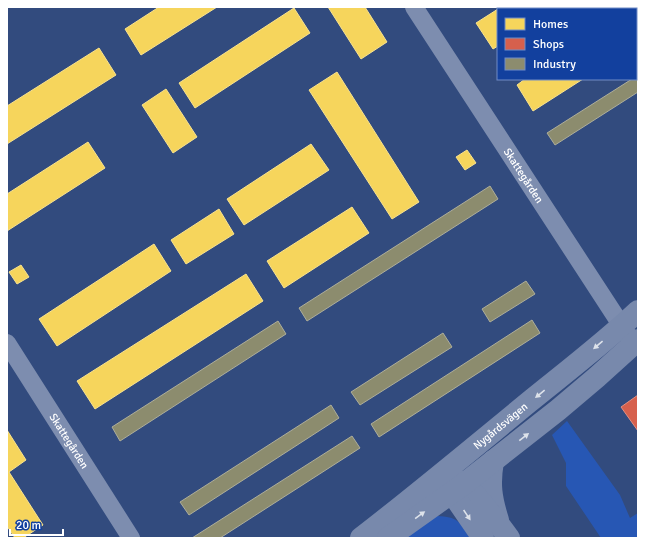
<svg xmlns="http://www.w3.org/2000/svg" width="645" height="545" font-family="Signika,sans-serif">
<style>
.green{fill:#2757b4}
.homes{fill:#f6d55c;stroke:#f9e28d}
.shops{fill:#d6604d;stroke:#e29082}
.industry{fill:#8c8c6e;stroke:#aeae9a}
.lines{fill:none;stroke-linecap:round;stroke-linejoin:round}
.street{stroke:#7d8daf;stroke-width:18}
.secondary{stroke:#7889ac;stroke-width:22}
.oneway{fill:#dde2ea}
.labels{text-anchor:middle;stroke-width:4;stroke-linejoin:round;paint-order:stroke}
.street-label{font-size:11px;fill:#fff;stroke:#12409e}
</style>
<rect width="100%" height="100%" fill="#324b7e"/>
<g class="green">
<path d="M567 421 620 495 630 518 638 513V538H601L566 486V463L552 435Z"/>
<path d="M437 516C458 517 459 521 470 538H401Z"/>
</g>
<g class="homes">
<path d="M159 7H217L141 55 125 29Z"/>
<path d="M328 7H365L387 42 361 59Z"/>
<path d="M501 7H559L556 9H498Z"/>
<path d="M638 7V44L636 45V9H635Z"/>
<path d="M294 8 310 33 195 108 179 83Z"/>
<path d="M498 9V46L493 49 476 23Z"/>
<path d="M99 48 116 75 7 144V106Z"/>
<path d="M337 72 419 202 392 219 309 90Z"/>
<path d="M525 79H583L533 111 517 85Z"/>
<path d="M166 89 197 137 173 153 142 105Z"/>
<path d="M88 142 105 168 7 231V194Z"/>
<path d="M311 144 329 170 244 225 227 199Z"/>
<path d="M467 150 476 163 465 170 456 157Z"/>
<path d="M352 207 369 233 284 288 267 261Z"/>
<path d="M219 209 234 234 186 264 171 240Z"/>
<path d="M154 244 171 271 57 346 39 319Z"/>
<path d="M21 265 29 277 17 284 9 272Z"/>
<path d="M246 274 263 301 95 409 77 381Z"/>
<path d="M7 430 26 460 9 472 43 525 23 538H15L7 526Z"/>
</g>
<path class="shops" d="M638 395V431L621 407Z"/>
<g class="industry">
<path d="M638 75V92L555 145 547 133 632 79H636V77Z"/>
<path d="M490 186 498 199 307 321 299 308Z"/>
<path d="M526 281 535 294 490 322 482 309Z"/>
<path d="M532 320 540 333 379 437 371 424Z"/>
<path d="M278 321 286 334 120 441 112 427Z"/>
<path d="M443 333 452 347 360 405 351 392Z"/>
<path d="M331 405 339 418 189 515 180 502Z"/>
<path d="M352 436 360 448 220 538H192Z"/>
</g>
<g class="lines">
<g class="street">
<path id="s1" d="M414 7 629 337"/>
<path id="s2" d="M7 343 131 538"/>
</g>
<g class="secondary">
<path d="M493 461C489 484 491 498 498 520"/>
<path d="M451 478C456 480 461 482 465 485 479 497 498 523 509 538"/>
<path d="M446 480 452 493 483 538"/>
<path id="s3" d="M361 538C418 494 473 448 529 402 566 372 604 343 638 311"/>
<path d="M388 538 464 484 558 410 597 377 638 340"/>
</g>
</g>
<defs><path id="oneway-solid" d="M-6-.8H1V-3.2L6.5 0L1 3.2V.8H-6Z"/></defs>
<g class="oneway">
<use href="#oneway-solid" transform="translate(598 345) rotate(140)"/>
<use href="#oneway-solid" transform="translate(540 394) rotate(141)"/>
<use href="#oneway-solid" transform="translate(524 437) rotate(-38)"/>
<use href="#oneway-solid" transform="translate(420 515) rotate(-36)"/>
<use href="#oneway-solid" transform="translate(467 515) rotate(56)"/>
</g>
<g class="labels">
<g class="street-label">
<text dy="4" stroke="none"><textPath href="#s1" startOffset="201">Skattegården</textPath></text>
<text dy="4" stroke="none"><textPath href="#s3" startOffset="179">Nygårdsvägen</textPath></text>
<text dy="4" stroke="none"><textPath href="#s2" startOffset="116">Skattegården</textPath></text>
</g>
</g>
<rect width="645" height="545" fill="none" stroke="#ffffff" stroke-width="16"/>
<rect x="497" y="8" width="140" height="72" fill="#12409e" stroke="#718cc5"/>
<rect x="505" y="18" width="20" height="12" fill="#f6d55c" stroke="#718cc5"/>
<text x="533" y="28" font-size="12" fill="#ffffff">Homes</text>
<rect x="505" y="38" width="20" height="12" fill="#d6604d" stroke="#718cc5"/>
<text x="533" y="48" font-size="12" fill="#ffffff">Shops</text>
<rect x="505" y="58" width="20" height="12" fill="#8c8c6e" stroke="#718cc5"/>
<text x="533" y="68" font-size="12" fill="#ffffff">Industry</text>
<path d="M10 529v6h53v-6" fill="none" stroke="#ffffff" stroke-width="2"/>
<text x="16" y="529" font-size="12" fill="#ffffff" stroke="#12409e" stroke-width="3" paint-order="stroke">20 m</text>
</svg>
